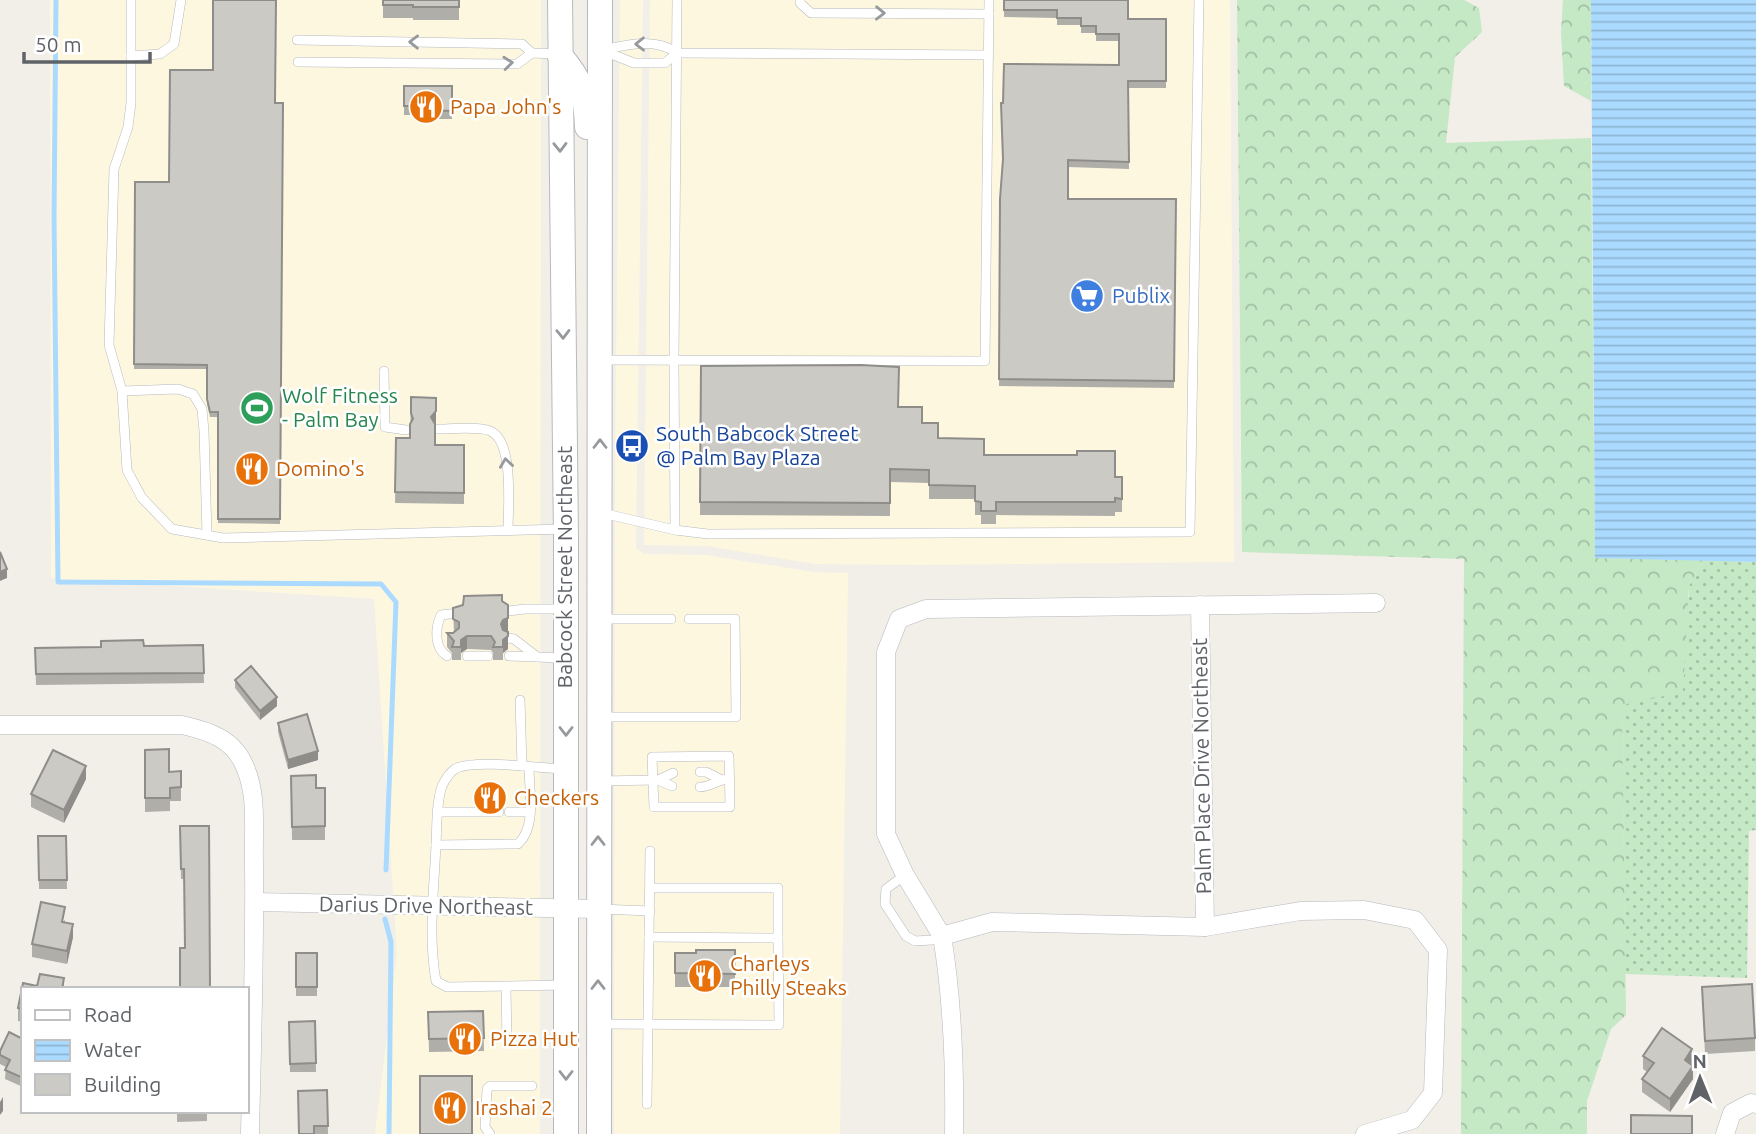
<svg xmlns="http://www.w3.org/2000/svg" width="1756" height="1134" font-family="Ubuntu,sans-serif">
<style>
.commercial{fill:#fef7e0}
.grass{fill:url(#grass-dots)}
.forest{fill:url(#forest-crowns)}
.water{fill:url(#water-rules)}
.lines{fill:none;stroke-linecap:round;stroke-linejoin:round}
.stream{stroke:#aadaff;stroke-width:5}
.service-casing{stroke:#b5b8bc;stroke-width:10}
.minor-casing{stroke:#b5b8bc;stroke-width:19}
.secondary-casing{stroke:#b6babf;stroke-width:26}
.service{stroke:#fff;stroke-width:9}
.minor{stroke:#fff;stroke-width:18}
.secondary{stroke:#fff;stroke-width:24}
.wall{fill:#afaea9}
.shaded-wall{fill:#8f8d8a}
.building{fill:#cccac5;stroke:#8f8d8a;stroke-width:2}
.oneway{stroke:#979a9d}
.labels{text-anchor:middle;stroke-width:5;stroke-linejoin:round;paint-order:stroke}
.food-label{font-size:21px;fill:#c56008;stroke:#fff;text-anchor:start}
.shop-label{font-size:21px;fill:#366cbe;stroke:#fff;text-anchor:start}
.leisure-label{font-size:21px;fill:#27864d;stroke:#fff;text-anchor:start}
.transit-label{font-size:21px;fill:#164399;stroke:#fff;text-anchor:start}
.street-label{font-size:21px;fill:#5f6368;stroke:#fff}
</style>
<defs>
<pattern id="grass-dots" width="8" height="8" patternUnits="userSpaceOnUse" patternTransform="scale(1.75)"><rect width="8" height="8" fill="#c5e8c5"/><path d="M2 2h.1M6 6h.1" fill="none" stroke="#a3c0a4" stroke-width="1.8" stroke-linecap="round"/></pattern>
<pattern id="forest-crowns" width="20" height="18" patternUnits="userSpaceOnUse" patternTransform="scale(1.75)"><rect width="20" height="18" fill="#c5e8c5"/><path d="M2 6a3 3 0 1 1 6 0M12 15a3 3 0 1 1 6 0" fill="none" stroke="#a3c0a4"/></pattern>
<pattern id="water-rules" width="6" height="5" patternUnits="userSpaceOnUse" patternTransform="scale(1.75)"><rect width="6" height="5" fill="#aadaff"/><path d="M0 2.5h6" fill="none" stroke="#8eb4d2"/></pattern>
</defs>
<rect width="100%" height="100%" fill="#f1efe8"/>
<g class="commercial">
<path d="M50 0H541L540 1134H375L397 953 374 599 51 578Z"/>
<path d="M620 0H643L636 548 644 554 706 555 814 572 848 573 840 1134H614L615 463Z"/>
<path d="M650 0H1230L1234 562 920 565 815 564 707 546 644 545Z"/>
</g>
<path class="grass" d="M1703 560 1756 562V830L1749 831 1747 978 1625 974 1622 704 1689 597V586Z"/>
<g class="forest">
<path d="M1237 0H1464L1479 8 1482 32 1455 57 1446 143 1591 138 1595 558 1703 560 1689 586 1683 692 1622 705 1626 1015 1611 1029 1587 1101V1134H1461L1464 559 1242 552Z"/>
<path d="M1563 0H1591V101L1564 86 1561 33Z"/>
</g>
<path class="water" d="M1591 0H1756V562L1595 558Z"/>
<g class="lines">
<g class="stream">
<path d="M56 0 54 217 58 582 381 584 396 602 386 870"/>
<path d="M385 919 391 942 389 1134"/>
</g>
<g class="service-casing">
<g id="service">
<path d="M131 0V103L128 127 114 169 109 345 122 391 127 470 142 498 172 529 223 538 566 529"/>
<path d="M800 0V3L811 13 989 14"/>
<path d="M297 40 522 44 532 53"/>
<path d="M601 50 634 63H665L677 53"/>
<path d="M602 50C627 45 655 37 677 53L989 55"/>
<path d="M131 56 160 54 174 44 181 0"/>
<path d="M298 62 517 64 532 53 558 54"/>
<path d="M601 360 985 361 989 0"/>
<path d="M384 371 385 427 406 430"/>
<path d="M122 391 178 389 193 394 202 409 204 431 207 535"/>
<path d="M438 429C450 429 483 426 492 432 514 444 508 508 508 531"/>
<path d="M602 513 675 530 708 534 1190 532 1199 0"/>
<path d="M675 530 674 360 677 0"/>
<path d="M508 611 525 609H564"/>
<path d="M603 619H671"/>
<path d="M508 638 514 639 536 656"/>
<path d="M447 656C434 648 435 628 441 615L458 613"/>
<path d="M467 656H488"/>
<path d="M509 656 563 658"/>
<path d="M520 700 522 766"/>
<path d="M600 717H736L735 619H689"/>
<path d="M729 756 730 807H654L652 757Z"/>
<path d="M563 769C540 768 473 759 455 769 449 773 445 780 442 786 436 804 437 826 436 845 434 890 428 936 436 981L447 987 564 985"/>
<path d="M700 772H706L720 779"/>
<path d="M658 780 672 786"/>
<path d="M600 781 658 780 673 773"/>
<path d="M700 787C711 787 718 779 729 779"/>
<path d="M438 812H499"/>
<path d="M509 812H529"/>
<path d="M436 845 518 844C537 827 529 790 529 767"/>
<path d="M905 875 886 889 885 904 906 936 915 941 932 940 942 936"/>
<path d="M650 888H778V938"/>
<path d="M600 909 650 911"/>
<path d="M506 987 507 1042"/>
<path d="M600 1024 779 1025 778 938 649 937 650 851"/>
<path d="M647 1104 649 937"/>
<path d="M490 1134 485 1127 487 1089 490 1086H532"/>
</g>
</g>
<g class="minor-casing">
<g id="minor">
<path d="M1200 605 1205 927"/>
<path d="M0 725H182C209 731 234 739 245 767 258 796 253 832 254 862 255 953 252 1043 250 1134"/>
<path d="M255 902 598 909"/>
<path d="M942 936 905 875 886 834V652L899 619 926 609 1376 603"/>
<path d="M954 1134C955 1067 953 1002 942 936L992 922 1205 927 1300 911 1364 910 1415 920 1438 950 1433 1093 1412 1120 1365 1134"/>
<path d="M1725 1134 1732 1113 1751 1103 1756 1104"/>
</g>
</g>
<g class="secondary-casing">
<g id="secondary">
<path d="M560 0 566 540V1134"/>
<path d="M559 54C581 80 586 92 587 127"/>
<path d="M599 1134 600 0"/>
</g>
</g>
<use href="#service" class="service"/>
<use href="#minor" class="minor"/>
<use href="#secondary" class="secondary"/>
</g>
<g class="wall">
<path d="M383 0H459V20H413V18H383Z"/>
<path d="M1004 0 1128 19H1166V88H1128L1129 169 1068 167V199H1176L1174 388 999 386 1000 199 1003 162V103L1119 65V41H1096V33H1081V25H1057V18L1004 17Z"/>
<path d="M213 70 275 103H283L280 524 218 523V417H210L207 403V369H134L135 182H169Z"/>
<path d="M404 86H452V119H421V115H404Z"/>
<path d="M701 366 898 407 922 423 938 438 984 455 1115 477H1122V512H1115V516L996 515V524H981V515H975V499H929V483L890 482V516L700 515Z"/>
<path d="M411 397 436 398 435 445H464V504L395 503 396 438H410Z"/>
<path d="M453 608 508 631V649L503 653V660H493V653L491 650 467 649 461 653V660H452V653L447 647V633H454Z"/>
<path d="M203 645 204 683 36 685 35 648Z"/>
<path d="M235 680 277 706 260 720 235 688Z"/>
<path d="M278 723 318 760 288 769 278 732Z"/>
<path d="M145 750 169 772 181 771V801H170V811L145 812Z"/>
<path d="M291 776 316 788H325V840H292Z"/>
<path d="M86 779 64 823 31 807V794Z"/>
<path d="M180 826H209L184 879H181Z"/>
<path d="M38 836H66L67 889H39Z"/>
<path d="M65 920V922L73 937 67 964 32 957V944Z"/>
<path d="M735 950V987H675V953H696Z"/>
<rect x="296" y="953" width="21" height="43"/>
<path d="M40 974 64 978V989H23V1022L18 1021V1008L23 983 37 986Z"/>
<path d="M1702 987 1755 1038V1051L1705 1054Z"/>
<path d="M483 1011 484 1051 429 1052 428 1012Z"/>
<path d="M315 1021 316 1072H290L289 1022Z"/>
<path d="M23 1039V1087L5 1079 6 1067 0 1064V1051Z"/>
<path d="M1643 1056 1692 1063 1691 1064 1693 1079 1670 1112 1642 1092V1079L1647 1072 1643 1069Z"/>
<path d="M327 1090 328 1134H299Z"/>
<path d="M177 1111H207V1121L177 1122Z"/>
</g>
<g class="shaded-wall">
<path d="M436 411V423L431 428V417Z"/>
<path d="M7 569V578L0 581V572Z"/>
<path d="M508 618V631L503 633 501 624 503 620Z"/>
<path d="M467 636V649L461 653V640Z"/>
<path d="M508 636V649L503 653V640Z"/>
<path d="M277 697V706L260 720V711Z"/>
<path d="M318 751V760L288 769V760Z"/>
<path d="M86 766V779L64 823V810Z"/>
<path d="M73 924V937L67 964V951Z"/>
<path d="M1692 1049V1063L1685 1073V1060Z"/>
<path d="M1693 1066V1079L1670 1112V1099Z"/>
<path d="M3 1097V1111L0 1115V1102Z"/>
</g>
<g class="building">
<path d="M213 0H276L275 103H283L280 519H218V412H210L207 399V365L134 364 135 182H169L170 70H213Z"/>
<path d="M383 0H459V7H413V5H383Z"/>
<path d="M1004 0H1128V19H1166V81H1128L1129 162 1068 160V199H1176L1174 381 999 379 1000 199 1003 159 1001 103H1003L1004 64 1119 65V34H1096V26H1081V18H1057V10H1004Z"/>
<path d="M404 86H452V111L421 110V106H404Z"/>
<path d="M861 365 899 367 898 407H922V423H938V438L984 439V455H1077V451H1115V477H1122V499L1115 498V502H996V511H981V502L975 501V486L929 485V470L890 469V503L700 502 701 366Z"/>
<path d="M411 397 436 398V411L431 417 435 424V445H464V493L395 492 396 438H410V424L413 419 411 413Z"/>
<path d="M0 552 7 569 0 572Z"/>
<path d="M502 595V601L508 605V618L503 620 501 624 503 630 508 632V636L503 640V647H493L495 642 491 636H467L461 640V647H452L454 641 447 633H453L459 628V622L453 619V608L463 605 464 596Z"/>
<path d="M143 640 144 646 203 645 204 673 36 674 35 648 101 647V641Z"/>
<path d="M251 666 277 697 260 711 235 680Z"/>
<path d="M307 714 318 751 288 760 278 723Z"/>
<path d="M169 749V772L181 771V787L170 788V798H145V750Z"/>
<path d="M53 750 86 766 64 810 31 794Z"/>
<path d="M316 775V788H325V826L292 827 291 776Z"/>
<path d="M180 826H209L210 989H180V948H185L184 869H181Z"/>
<path d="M38 836H66L67 880H39Z"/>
<path d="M41 902 65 907 62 922 73 924 67 951 32 944Z"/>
<path d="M696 950H735V974L675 973V953H696Z"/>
<rect x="296" y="953" width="21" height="34"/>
<path d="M40 974 64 978 62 989H23V1009L18 1008 23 983 37 986Z"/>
<path d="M1752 984 1755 1038 1705 1041 1702 987Z"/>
<path d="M483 1011 484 1038 429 1039 428 1012Z"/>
<path d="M315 1021 316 1063 290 1064 289 1022Z"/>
<path d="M1662 1028 1692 1049 1685 1060 1693 1066 1670 1099 1642 1079 1654 1063 1643 1056Z"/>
<path d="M9 1032 23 1039V1078L5 1070 10 1060 0 1055V1051Z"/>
<rect x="420" y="1076" width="52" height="58"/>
<path d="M327 1090 328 1126H314V1134H299L298 1091Z"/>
<path d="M1631 1115 1692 1116V1134H1631Z"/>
</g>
<defs><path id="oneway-chevron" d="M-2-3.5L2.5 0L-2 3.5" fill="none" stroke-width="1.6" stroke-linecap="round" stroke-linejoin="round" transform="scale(1.75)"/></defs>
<g class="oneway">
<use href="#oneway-chevron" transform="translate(880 13) rotate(1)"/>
<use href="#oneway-chevron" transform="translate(414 42) rotate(-179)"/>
<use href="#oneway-chevron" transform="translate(640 44) rotate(179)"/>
<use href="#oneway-chevron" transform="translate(508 63) rotate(-6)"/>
<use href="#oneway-chevron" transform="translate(560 147) rotate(89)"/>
<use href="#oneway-chevron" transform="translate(563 334) rotate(89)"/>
<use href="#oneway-chevron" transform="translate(600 444) rotate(-90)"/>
<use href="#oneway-chevron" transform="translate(506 463) rotate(-98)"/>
<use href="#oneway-chevron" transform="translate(566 731) rotate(90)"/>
<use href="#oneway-chevron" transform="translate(598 841) rotate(-90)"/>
<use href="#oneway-chevron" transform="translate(598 985) rotate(-90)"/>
<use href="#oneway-chevron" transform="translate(566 1075) rotate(90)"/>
</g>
<defs>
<g id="restaurant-disc" transform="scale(1.75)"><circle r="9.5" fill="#e8710a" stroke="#fff"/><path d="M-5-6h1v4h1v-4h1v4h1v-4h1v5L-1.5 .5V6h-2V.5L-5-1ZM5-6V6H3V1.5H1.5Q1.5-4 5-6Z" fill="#fff"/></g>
<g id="supermarket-disc" transform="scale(1.75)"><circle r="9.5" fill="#3f7fe0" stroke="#fff"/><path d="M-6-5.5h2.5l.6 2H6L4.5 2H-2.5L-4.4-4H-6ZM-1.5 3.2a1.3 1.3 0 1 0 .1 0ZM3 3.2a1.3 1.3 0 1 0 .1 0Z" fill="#fff"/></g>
<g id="stadium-disc" transform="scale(1.75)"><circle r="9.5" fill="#2e9e5b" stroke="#fff"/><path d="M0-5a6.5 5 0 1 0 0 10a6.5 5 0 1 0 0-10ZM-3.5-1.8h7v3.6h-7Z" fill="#fff"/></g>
<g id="bus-disc" transform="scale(1.75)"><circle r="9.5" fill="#1a4fb4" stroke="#fff"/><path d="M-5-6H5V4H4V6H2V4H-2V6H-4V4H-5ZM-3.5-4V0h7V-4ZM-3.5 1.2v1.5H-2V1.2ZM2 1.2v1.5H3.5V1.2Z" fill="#fff"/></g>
</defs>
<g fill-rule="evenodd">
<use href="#restaurant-disc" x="426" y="107"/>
<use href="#supermarket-disc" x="1087" y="296"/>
<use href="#stadium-disc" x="257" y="408"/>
<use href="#bus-disc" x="632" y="446"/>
<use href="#restaurant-disc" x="252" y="469"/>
<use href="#restaurant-disc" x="490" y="798"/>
<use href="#restaurant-disc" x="705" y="976"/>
<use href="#restaurant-disc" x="465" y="1039"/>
<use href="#restaurant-disc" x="450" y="1108"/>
</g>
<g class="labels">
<g class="food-label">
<text x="450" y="114">Papa John's</text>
<text x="276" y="476">Domino's</text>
<text x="514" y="805">Checkers</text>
<text x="730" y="971">Charleys<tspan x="730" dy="24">Philly Steaks</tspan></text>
<text x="490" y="1046">Pizza Hut</text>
<text x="475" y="1115">Irashai 2</text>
</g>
<g class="shop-label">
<text x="1112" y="303">Publix</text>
</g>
<g class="leisure-label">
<text x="282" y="403">Wolf Fitness<tspan x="282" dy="24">- Palm Bay</tspan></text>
</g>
<g class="transit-label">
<text x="656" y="441">South Babcock Street<tspan x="656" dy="24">@ Palm Bay Plaza</tspan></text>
</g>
<g class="street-label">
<text transform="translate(565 567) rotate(-90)" y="7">Babcock Street Northeast</text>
<text transform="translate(1202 766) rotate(-91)" y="7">Palm Place Drive Northeast</text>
<text transform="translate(426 906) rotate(1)" y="7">Darius Drive Northeast</text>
</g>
</g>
<rect x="21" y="987" width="228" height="126" fill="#ffffff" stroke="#bfc1c3" stroke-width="2"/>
<rect x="35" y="1010" width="35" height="10" fill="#ffffff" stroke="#bfc1c3" stroke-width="2"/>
<text x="84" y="1022" font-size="21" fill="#5f6368">Road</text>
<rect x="35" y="1040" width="35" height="21" fill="url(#water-rules)" stroke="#bfc1c3" stroke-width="2"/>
<text x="84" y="1057" font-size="21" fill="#5f6368">Water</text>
<rect x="35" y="1074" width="35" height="21" fill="#cccac5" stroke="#bfc1c3" stroke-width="2"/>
<text x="84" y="1092" font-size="21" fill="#5f6368">Building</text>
<g transform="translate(1700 1078) rotate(359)" stroke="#ffffff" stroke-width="5" paint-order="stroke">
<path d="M0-5L12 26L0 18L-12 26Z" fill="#5f6368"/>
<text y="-10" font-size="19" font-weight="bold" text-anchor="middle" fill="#5f6368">N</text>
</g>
<path d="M24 52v10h126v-10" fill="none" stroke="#5f6368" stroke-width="3.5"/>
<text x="35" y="52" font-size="21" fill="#5f6368" stroke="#ffffff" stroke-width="5" paint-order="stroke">50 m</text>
</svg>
